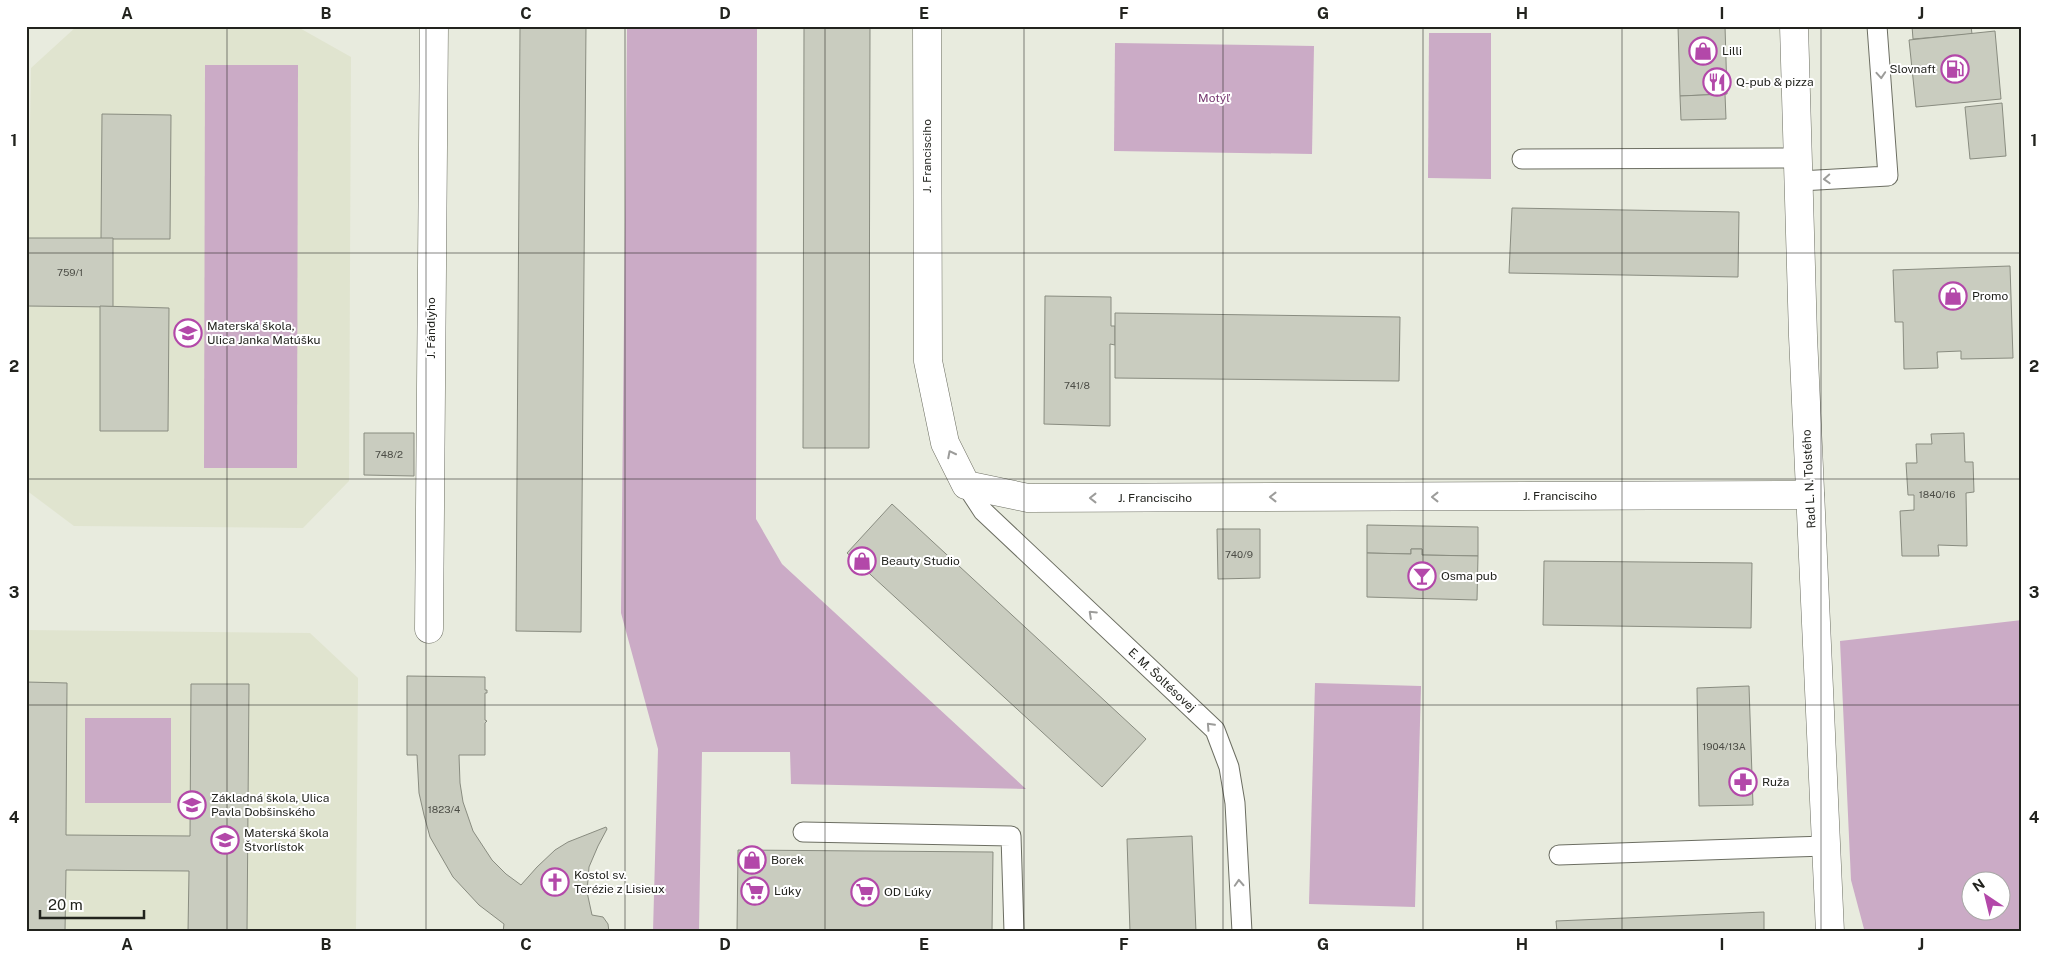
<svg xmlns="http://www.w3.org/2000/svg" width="2048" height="958" font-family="'Public Sans',sans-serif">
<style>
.built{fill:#e0e4cf}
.green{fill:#cbabc6;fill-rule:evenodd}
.building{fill:#c9ccbf;stroke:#898c80}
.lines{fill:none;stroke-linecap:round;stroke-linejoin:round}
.service-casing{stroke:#6c6e62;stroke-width:21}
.minor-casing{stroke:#6c6e62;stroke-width:29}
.service{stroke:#fff;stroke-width:19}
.minor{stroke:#fff;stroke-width:28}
.oneway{stroke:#9c9c9a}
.grid{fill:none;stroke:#22231e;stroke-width:1;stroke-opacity:0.55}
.labels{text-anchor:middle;stroke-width:4;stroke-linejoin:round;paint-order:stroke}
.number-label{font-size:10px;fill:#4c4d46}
.poi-label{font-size:12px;fill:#22231e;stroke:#fff;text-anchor:start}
.park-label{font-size:12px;fill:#773870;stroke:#fff}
.street-label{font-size:12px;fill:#22231e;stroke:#fff}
.neatline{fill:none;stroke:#22231e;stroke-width:2}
.grid-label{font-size:16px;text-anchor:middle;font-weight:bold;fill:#22231e}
</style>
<rect width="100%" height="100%" fill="#e8ebde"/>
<g class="built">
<path d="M77 26H296L351 57 349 481 303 528 74 526 26 490V185H29L31 68Z"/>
<path d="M26 630 310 633 358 678 356 932H26Z"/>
</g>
<g class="green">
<path d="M627 26H757L756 519 782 564 1026 789 791 784 790 752H702L699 932H653L658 749 621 613Z"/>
<path d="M1429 33H1491V179L1428 178Z"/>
<path d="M1115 43 1314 46 1312 154 1114 151Z"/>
<path d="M205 65H298L297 468H204Z"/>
<path d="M2022 620V932H1874L1864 929 1851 880 1840 641ZM2000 880V910H1970V880Z"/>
<path d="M1315 683 1421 686 1415 907 1309 904Z"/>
<rect x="85" y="718" width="86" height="85"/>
</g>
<g class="building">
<path d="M520 26H586L581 632 516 631Z"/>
<path d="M804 26H870L869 448H803Z"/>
<path d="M1678 26H1725L1727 94 1680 96Z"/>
<path d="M1912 26H1971L1972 34 1913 39Z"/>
<path d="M1995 31 2001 99 1916 107 1909 40Z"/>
<path d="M1725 94 1726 119 1681 120 1680 96Z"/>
<path d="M2002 103 2006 156 1970 159 1965 107Z"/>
<path d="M102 114 171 115 170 239H101Z"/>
<path d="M1512 208 1739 212 1738 277 1509 273Z"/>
<path d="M26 238H113V307L26 306Z"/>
<path d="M2010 266 2013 358 1961 359V351L1937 352 1938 368 1904 369 1903 322H1895L1893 270Z"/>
<path d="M1045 296 1111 297V326H1115V345L1110 344V426L1044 424Z"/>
<path d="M100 306 169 308 168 431H100Z"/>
<path d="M1115 313 1400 317 1399 381 1115 378Z"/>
<path d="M364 433H414V476L364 475Z"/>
<path d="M1964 433 1965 462H1973L1974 492 1966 493 1967 546 1938 545 1939 556H1902L1900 511 1914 510V495H1908L1906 463H1917L1916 444H1932L1931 434Z"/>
<path d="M892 504 1146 739 1102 787 847 553Z"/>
<path d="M1367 525 1478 527V556L1422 555V549H1411V554L1367 553Z"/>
<path d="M1217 529H1260V578L1218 579Z"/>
<path d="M1411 549H1422V555L1478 556 1477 600 1367 597V553L1411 554Z"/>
<path d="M1544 561 1752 563 1751 628 1543 625Z"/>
<path d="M407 676 485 677V690H487V693H485V720L487 721 485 723V755H459L460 783 463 802 473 831 492 860 506 874 521 885 537 867 555 850 568 842 606 827 607 829 598 846 589 867 587 892 592 915 603 917 608 924 609 932H503L504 924 479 905 453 877 430 837 424 815 419 793 417 755H407Z"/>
<path d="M26 682 67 683 66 835 190 836 191 684H249L247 932H188L189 871 66 870 65 932H26Z"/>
<path d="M1749 686 1753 805 1699 806 1697 688Z"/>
<path d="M1192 836 1196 932H1130L1127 839Z"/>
<path d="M738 850 993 852 992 932H737Z"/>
<path d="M1764 912V932H1557L1556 921Z"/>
</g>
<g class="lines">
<g class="service-casing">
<g id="service">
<path d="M1522 159 1799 158"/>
<path d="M1800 181 1888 176 1877 26"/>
<path d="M966 485 983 511 1215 730 1229 767 1235 803 1242 932"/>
<path d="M803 832 1011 836 1014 932"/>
<path d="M1559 855 1826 846"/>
</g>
</g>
<g class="minor-casing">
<g id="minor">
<path d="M927 26 928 361 945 443 966 485 1028 498 1810 495"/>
<path d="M1794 26 1803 336 1830 932"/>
<path d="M429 629 434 26"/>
</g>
</g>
<use href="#service" class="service"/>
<use href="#minor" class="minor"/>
</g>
<defs><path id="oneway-chevron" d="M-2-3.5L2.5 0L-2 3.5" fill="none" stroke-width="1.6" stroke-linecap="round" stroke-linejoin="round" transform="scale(1.25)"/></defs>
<g class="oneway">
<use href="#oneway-chevron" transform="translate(1881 75) rotate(86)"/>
<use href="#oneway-chevron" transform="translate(1827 179) rotate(177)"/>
<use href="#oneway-chevron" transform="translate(951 454) rotate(-117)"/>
<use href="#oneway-chevron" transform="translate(1273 497) rotate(-180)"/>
<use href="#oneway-chevron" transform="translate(1435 497) rotate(180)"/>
<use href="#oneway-chevron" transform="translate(1093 498) rotate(180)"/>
<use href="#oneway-chevron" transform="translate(1092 614) rotate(-137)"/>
<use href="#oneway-chevron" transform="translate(1210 726) rotate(-133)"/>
<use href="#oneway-chevron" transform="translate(1239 883) rotate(-93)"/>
</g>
<path class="grid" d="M227 26V932M426 26V932M625 26V932M825 26V932M1024 26V932M1223 26V932M1423 26V932M1622 26V932M1821 26V932M26 253H2022M26 479H2022M26 705H2022"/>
<defs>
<g id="shop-ring" transform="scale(1.4375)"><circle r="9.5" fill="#fff" stroke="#b348a9" stroke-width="1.5"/><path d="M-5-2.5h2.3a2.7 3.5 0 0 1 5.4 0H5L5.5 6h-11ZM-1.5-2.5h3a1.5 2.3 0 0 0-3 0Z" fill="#b348a9"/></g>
<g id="fuel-ring" transform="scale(1.4375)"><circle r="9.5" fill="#fff" stroke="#b348a9" stroke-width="1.5"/><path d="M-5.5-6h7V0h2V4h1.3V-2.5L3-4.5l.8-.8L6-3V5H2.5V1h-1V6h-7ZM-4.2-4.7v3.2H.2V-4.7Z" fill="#b348a9"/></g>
<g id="restaurant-ring" transform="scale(1.4375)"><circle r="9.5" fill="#fff" stroke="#b348a9" stroke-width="1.5"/><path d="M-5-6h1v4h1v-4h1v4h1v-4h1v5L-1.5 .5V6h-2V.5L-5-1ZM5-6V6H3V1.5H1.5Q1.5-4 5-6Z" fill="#b348a9"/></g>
<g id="school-ring" transform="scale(1.4375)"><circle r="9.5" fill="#fff" stroke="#b348a9" stroke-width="1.5"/><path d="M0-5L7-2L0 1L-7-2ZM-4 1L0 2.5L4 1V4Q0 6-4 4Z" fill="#b348a9"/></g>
<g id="bar-ring" transform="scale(1.4375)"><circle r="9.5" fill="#fff" stroke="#b348a9" stroke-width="1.5"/><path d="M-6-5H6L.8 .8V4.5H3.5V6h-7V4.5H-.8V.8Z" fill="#b348a9"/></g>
<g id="pharmacy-ring" transform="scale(1.4375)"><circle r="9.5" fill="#fff" stroke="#b348a9" stroke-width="1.5"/><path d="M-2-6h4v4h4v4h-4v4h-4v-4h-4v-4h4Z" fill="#b348a9"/></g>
<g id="church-ring" transform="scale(1.4375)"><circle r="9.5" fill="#fff" stroke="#b348a9" stroke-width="1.5"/><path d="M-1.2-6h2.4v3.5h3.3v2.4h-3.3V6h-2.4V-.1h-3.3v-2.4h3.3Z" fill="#b348a9"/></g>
<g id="supermarket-ring" transform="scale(1.4375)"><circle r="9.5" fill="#fff" stroke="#b348a9" stroke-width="1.5"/><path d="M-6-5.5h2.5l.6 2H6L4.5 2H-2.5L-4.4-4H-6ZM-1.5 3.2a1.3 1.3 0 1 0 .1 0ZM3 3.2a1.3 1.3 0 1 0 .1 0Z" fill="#b348a9"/></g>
</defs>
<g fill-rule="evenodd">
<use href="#shop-ring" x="1703" y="51"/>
<use href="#fuel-ring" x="1955" y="69"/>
<use href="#restaurant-ring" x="1717" y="82"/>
<use href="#shop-ring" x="1953" y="296"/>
<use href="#school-ring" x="188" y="333"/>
<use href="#shop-ring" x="862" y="561"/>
<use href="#bar-ring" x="1422" y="576"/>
<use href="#pharmacy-ring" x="1743" y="782"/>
<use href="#school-ring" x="192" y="805"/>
<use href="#school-ring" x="225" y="840"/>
<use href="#shop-ring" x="752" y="860"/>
<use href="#church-ring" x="555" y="882"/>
<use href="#supermarket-ring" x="755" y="891"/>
<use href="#supermarket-ring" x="865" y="892"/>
</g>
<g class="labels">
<g class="number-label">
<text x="70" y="276">759/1</text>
<text x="1077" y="389">741/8</text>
<text x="389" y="458">748/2</text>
<text x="1937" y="498">1840/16</text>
<text x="1239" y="558">740/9</text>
<text x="1724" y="750">1904/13A</text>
<text x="444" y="813">1823/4</text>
</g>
<g class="poi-label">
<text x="1722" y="55">Lilli</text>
<text x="1936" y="73" text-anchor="end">Slovnaft</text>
<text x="1736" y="86">Q-pub &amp; pizza</text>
<text x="1972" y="300">Promo</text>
<text x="207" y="330">Materská škola,<tspan x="207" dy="14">Ulica Janka Matúšku</tspan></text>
<text x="881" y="565">Beauty Studio</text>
<text x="1441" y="580">Osma pub</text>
<text x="1762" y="786">Ruža</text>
<text x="211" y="802">Základná škola, Ulica<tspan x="211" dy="14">Pavla Dobšinského</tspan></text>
<text x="244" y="837">Materská škola<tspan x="244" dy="14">Štvorlístok</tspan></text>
<text x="771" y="864">Borek</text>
<text x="574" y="879">Kostol sv.<tspan x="574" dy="14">Terézie z Lisieux</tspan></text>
<text x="774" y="895">Lúky</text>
<text x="884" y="896">OD Lúky</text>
</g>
<g class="park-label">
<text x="1214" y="102">Motýľ</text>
</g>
<g class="street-label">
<text transform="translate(927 156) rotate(-90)" y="4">J. Francisciho</text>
<text transform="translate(431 328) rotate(-90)" y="4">J. Fándlyho</text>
<text transform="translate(1809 479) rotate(-93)" y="4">Rad L. N. Tolstého</text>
<text x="1560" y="500">J. Francisciho</text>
<text x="1155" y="502">J. Francisciho</text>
<text transform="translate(1162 680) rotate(43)" y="4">E. M. Šoltésovej</text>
</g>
</g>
<rect width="2048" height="958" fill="none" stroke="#ffffff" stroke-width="55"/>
<g transform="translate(1986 896) rotate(325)"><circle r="24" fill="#ffffff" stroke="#a7a7a5"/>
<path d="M0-4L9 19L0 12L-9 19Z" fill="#b348a9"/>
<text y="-8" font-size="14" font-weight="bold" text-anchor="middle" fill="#22231e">N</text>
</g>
<path d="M40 910v8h104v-8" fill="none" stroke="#22231e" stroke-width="2.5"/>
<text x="48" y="910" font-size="15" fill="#22231e" stroke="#ffffff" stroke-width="4" paint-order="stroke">20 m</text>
<rect x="28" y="28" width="1992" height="902" class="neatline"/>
<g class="grid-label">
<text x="127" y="19">A</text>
<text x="326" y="19">B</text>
<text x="526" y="19">C</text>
<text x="725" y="19">D</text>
<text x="924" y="19">E</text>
<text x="1124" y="19">F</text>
<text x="1323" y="19">G</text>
<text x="1522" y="19">H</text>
<text x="1722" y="19">I</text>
<text x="1921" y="19">J</text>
<text x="14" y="146">1</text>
<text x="2034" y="146">1</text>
<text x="14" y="372">2</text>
<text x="2034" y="372">2</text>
<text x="14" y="598">3</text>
<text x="2034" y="598">3</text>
<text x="14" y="823">4</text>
<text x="2034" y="823">4</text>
<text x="127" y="950">A</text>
<text x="326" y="950">B</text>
<text x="526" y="950">C</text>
<text x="725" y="950">D</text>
<text x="924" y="950">E</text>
<text x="1124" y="950">F</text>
<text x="1323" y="950">G</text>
<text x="1522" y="950">H</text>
<text x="1722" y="950">I</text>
<text x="1921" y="950">J</text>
</g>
</svg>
